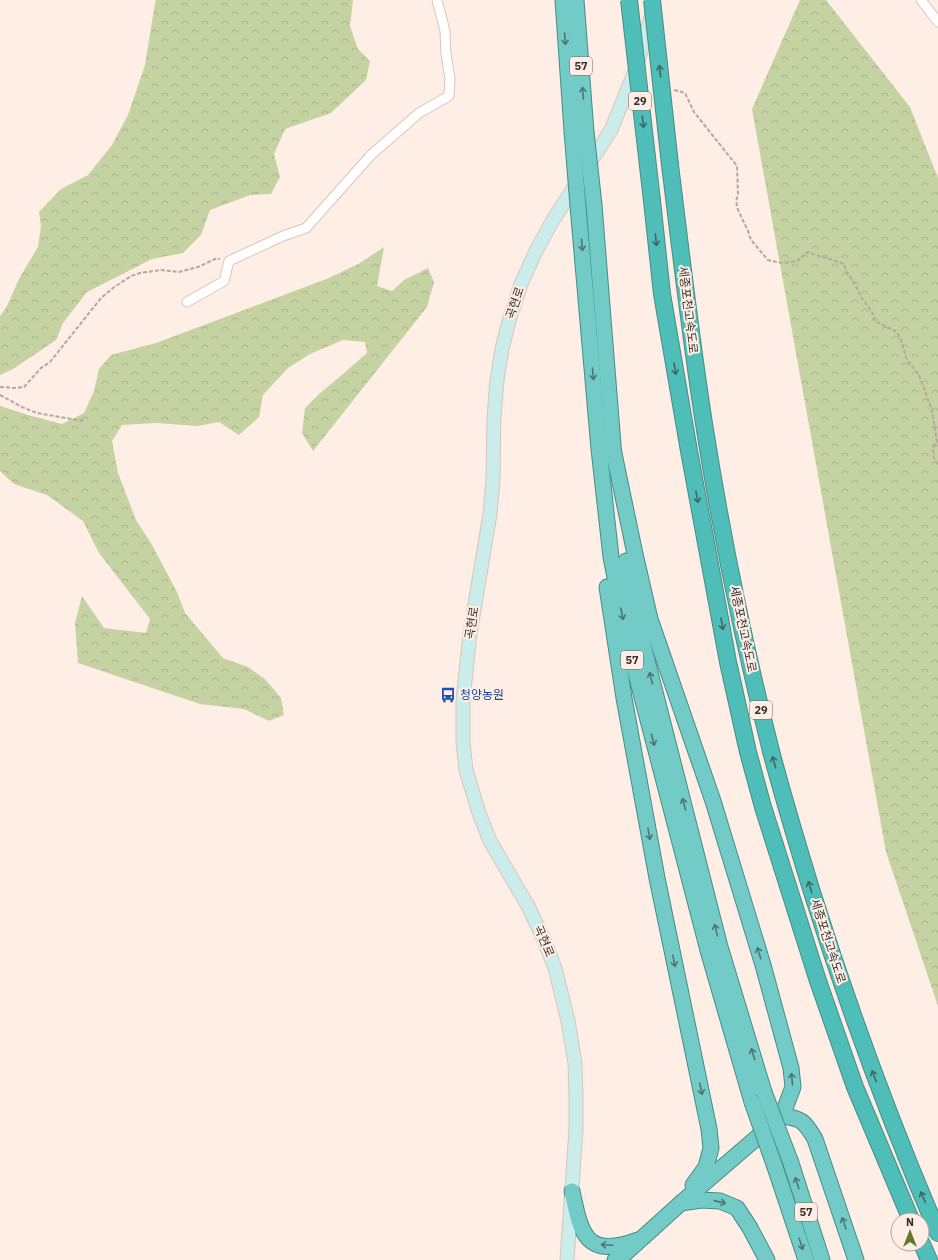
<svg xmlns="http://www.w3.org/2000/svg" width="938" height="1260" font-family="'IBM Plex Sans','Noto Sans KR',sans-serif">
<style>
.forest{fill:url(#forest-crowns)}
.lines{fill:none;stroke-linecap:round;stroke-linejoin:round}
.minor-casing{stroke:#dac5ba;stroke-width:11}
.secondary-casing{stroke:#dac5ba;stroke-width:15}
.trunk-casing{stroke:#468c87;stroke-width:17}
.motorway-casing{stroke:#468c87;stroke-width:18}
.path{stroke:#b5a7a0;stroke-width:2;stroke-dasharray:4 2;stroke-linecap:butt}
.minor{stroke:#fff;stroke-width:9}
.secondary{stroke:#caecea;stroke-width:13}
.trunk{stroke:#72cbc7;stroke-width:15}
.motorway{stroke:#4fbeb9;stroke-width:16}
.trunk-bridge-casing{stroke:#468c87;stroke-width:17;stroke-linecap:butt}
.motorway-bridge-casing{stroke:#468c87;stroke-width:18;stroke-linecap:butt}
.trunk-bridge{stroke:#72cbc7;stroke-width:15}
.motorway-bridge{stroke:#4fbeb9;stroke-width:16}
.oneway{stroke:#517571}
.oneway2{stroke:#406863}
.labels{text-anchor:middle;stroke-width:4;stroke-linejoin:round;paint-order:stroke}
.shield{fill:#ffeee5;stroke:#726862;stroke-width:1}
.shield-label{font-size:11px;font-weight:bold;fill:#362e2a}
.street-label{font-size:12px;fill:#362e2a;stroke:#ffeee5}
.transit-label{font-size:12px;fill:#164399;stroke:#ffeee5;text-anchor:start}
</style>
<defs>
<pattern id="forest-crowns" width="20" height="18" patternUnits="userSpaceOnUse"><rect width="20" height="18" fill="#c5d3a2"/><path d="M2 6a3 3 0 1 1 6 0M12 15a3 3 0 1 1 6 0" fill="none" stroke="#aab58c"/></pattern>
</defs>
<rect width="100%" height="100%" fill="#ffeee5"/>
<g class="forest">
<path d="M156 0H353L350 26 358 49 370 61 366 80 331 113 285 129 274 154 280 177 271 194 250 195 210 210 201 235 183 253 152 259 87 292 63 323 56 340 13 369 0 375V316L6 308 20 277 38 247 41 226 39 212 61 189 88 175 112 145 128 115 145 65 155 3Z"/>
<path d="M800 0H826L910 107 938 178V1006L886 852 752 109Z"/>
<path d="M384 247 377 286 392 291 404 280 428 268 434 282 427 307 313 451 302 433 305 408 319 394 343 374 367 353 365 342 343 340 310 354 288 368 263 395 259 417 239 435 219 422 198 426 156 423 122 425 112 441 118 473 136 520 151 543 177 592 185 613 223 658 248 667 265 679 281 698 284 715 269 721 244 709 200 704 78 663 75 623 82 596 104 628 146 633 150 619 99 553 83 521 47 495 14 484 0 471V406L28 415 62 424 84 413 94 391 99 369 111 355 156 343 329 278 360 263Z"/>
</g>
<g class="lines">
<g class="minor-casing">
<g id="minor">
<path d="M921 0 938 22"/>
<path d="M187 302 224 281 229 261 283 236 306 228 371 155 419 113 449 96 450 79 446 54 445 31 437 0"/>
</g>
</g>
<g class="secondary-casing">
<path id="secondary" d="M567 1260 576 1129V1097L575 1063 568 1021 555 968 544 940 528 906 490 841 479 813 466 770 463 742V700L470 634 490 514 493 480 494 417 497 380 502 349 509 321 521 284 536 251 553 220 611 130 635 71 652 14"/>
</g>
<g class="trunk-casing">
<g id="trunk">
<path d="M563 0 572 131"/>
<path d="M576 0 586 132"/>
<path d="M594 205 614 457"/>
<path d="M578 206 599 449 611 557 629 647 709 954 752 1102"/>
<path d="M613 449 635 554 650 619 713 801 763 965 791 1068 793 1087 782 1116 681 1203 620 1258 615 1260"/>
<path d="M626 561 642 641 720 947 764 1092"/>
<path d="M607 587 624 698 657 878 709 1129 711 1148 706 1167 693 1185"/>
<path d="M782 1116C802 1118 805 1122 815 1139L856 1260"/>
<path d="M791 1163 822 1260"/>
<path d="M775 1167 806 1260"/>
<path d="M572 1191C581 1235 586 1259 638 1240"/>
<path d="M681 1203 701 1200 720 1201 737 1208 750 1228 767 1260"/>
</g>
</g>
<g class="motorway-casing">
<g id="motorway">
<path d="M670 165C681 253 691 342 705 430 722 537 744 645 771 751 783 797 797 843 811 889 848 1007 889 1119 938 1233"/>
<path d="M652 201 662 294 689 451 728 662 748 752 763 807 818 981 855 1087 911 1220"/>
<path d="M922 1244 929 1260"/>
</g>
</g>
<g class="path">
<path d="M674 90 685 93 694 112 737 166 738 195 736 201 738 210 748 231 751 240 768 260 772 261 783 263 797 261 808 252C820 257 832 259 844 264L846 271 855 284 861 297 872 312 875 321 897 332 901 340 907 360 919 375 932 410 937 442 933 448 934 459 938 464"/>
<path d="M0 387 17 388 24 387 41 368 50 362 101 298 113 288 131 276 140 273 161 270 179 272 198 267 215 259H220"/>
<path d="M0 395 22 407 37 413 83 421"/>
</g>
<use href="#minor" class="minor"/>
<use href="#secondary" class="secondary"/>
<use href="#trunk" class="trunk"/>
<use href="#motorway" class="motorway"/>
<g class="trunk-bridge-casing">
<g id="trunk-bridge">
<path d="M572 131 578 206"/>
<path d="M586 132 594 205"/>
<path d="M764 1092 791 1163"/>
<path d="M752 1102 775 1167"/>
</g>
</g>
<g class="motorway-bridge-casing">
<g id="motorway-bridge">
<path d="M629 0 652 201"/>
<path d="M652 0 670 165"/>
</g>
</g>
<use href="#trunk-bridge" class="trunk-bridge"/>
<use href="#motorway-bridge" class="motorway-bridge"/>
</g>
<defs><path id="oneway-shaft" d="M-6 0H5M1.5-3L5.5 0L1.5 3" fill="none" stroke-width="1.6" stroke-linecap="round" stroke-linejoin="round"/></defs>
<g class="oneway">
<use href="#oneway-shaft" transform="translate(565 39) rotate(86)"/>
<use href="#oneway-shaft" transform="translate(583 93) rotate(-94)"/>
<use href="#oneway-shaft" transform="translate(582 245) rotate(85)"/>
<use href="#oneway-shaft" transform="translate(593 374) rotate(85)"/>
<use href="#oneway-shaft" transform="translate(622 614) rotate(79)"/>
<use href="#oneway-shaft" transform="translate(651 678) rotate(-104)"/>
<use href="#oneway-shaft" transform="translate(653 740) rotate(75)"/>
<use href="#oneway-shaft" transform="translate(684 804) rotate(-104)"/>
<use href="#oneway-shaft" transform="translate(649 834) rotate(80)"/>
<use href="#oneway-shaft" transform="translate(716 930) rotate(-104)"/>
<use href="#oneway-shaft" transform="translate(759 953) rotate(-107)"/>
<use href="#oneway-shaft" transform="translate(674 961) rotate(78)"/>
<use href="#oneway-shaft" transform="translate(753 1054) rotate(-107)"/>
<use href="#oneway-shaft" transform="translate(792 1079) rotate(-95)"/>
<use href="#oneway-shaft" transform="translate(701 1089) rotate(78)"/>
<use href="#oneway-shaft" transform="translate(797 1183) rotate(-108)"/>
<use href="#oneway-shaft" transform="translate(720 1202) rotate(13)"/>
<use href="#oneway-shaft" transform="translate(844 1223) rotate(-109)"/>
<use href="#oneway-shaft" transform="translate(801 1244) rotate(72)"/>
<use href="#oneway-shaft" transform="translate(607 1245) rotate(-177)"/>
</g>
<g class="oneway2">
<use href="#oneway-shaft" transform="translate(660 71) rotate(-96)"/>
<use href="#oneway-shaft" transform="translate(643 122) rotate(83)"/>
<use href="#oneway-shaft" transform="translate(656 240) rotate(84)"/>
<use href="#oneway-shaft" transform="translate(675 369) rotate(80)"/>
<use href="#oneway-shaft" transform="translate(697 497) rotate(79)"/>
<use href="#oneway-shaft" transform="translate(722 624) rotate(80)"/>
<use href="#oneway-shaft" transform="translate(774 762) rotate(-106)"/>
<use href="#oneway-shaft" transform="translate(810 887) rotate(-107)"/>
<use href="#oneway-shaft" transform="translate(874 1076) rotate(-110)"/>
<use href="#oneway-shaft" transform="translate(923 1197) rotate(-113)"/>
</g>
<defs>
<g id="bus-bare" transform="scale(1.2)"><path d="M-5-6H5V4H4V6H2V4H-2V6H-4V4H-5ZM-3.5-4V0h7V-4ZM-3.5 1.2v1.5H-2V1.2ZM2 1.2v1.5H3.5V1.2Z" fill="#1a4fb4" stroke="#ffeee5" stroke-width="2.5" paint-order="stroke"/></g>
</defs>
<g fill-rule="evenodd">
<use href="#bus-bare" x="448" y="695"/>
</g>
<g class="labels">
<g class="shield">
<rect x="570" y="57" width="22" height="18" rx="3"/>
<rect x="629" y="92" width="22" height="18" rx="3"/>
<rect x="621" y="651" width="22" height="18" rx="3"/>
<rect x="750" y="701" width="22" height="18" rx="3"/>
<rect x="795" y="1203" width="22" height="18" rx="3"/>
</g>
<g class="shield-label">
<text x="581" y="70">57</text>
<text x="640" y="105">29</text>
<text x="632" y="664">57</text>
<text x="761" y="714">29</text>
<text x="806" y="1216">57</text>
</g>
<g class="street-label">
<text transform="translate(515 303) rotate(-71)" y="4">곡현로</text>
<text transform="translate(688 310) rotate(83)" y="4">세종포천고속도로</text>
<text transform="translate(472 623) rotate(-81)" y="4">곡현로</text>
<text transform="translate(743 629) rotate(78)" y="4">세종포천고속도로</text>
<text transform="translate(544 941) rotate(67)" y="4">곡현로</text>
<text transform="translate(828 941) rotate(72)" y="4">세종포천고속도로</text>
</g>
<g class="transit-label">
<text x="460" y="699">청양농원</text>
</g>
</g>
<g transform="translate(910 1232)"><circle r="19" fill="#ffeee5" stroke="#afa19a"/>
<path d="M0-3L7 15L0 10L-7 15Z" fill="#61792b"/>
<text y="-6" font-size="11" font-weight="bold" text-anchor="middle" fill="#362e2a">N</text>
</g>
</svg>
